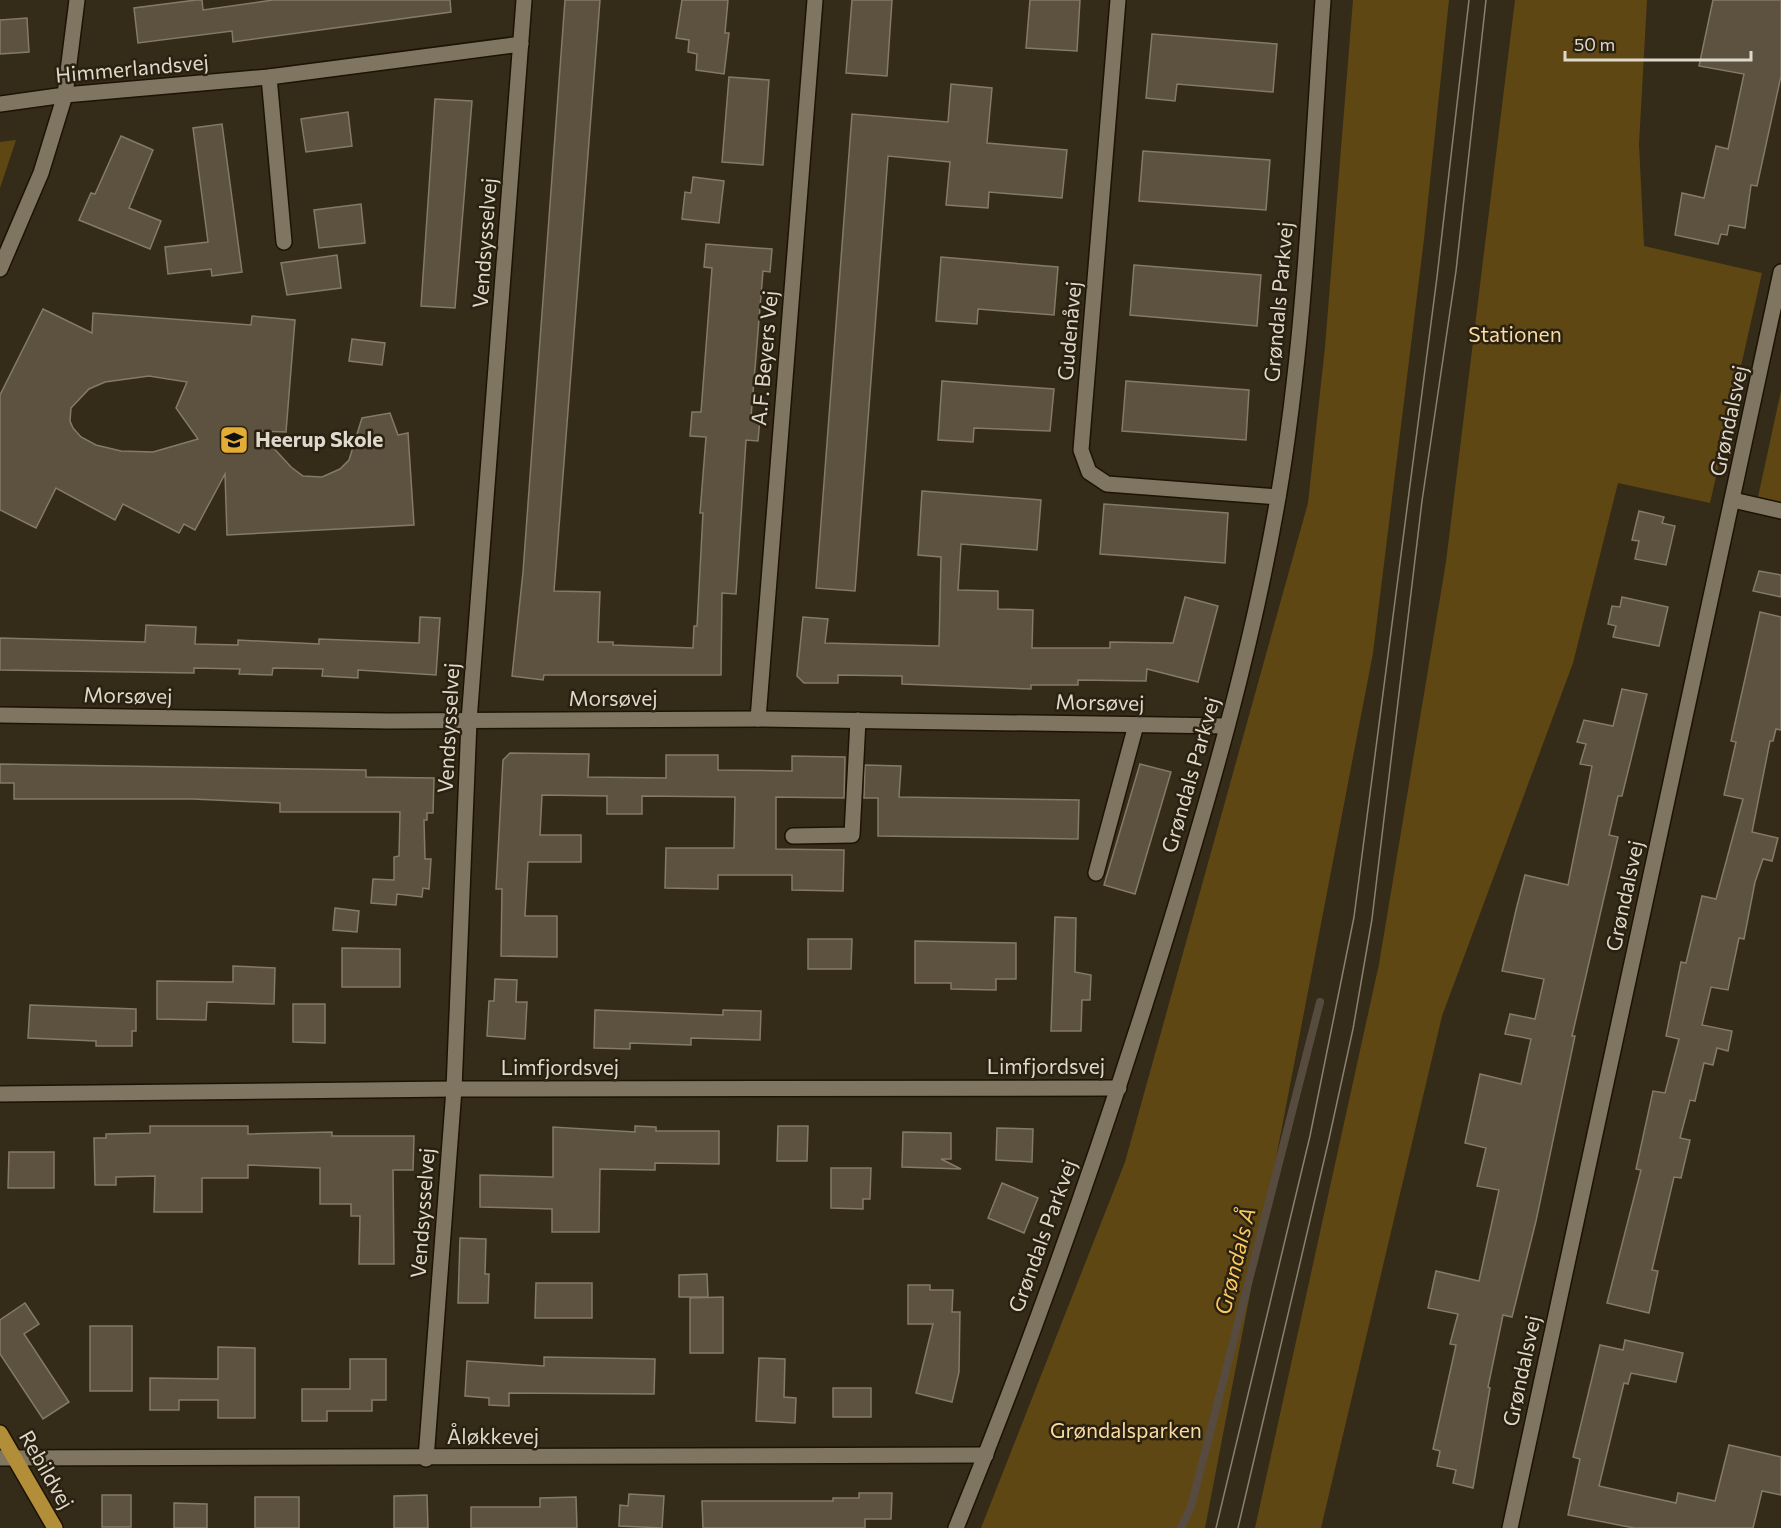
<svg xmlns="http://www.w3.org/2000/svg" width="1781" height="1528" font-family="Commissioner,sans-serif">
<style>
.green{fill:#5f4714}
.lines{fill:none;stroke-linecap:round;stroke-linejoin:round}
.stream{stroke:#564b3e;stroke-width:8}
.building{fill:#5c523f;stroke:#857a65;stroke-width:1.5;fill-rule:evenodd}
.minor-casing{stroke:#1c1304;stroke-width:18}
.major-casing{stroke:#1c1304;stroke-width:18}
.minor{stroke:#807561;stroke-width:15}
.major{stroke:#b38e38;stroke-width:15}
.tram{stroke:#898172;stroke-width:1.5}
.labels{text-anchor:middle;stroke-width:5;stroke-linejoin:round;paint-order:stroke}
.street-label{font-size:21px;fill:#ded8cd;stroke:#2b2110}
.park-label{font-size:21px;fill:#fadba2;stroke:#2b2110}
.poi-label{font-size:21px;font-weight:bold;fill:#ded8cd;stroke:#2b2110;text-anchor:start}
.water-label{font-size:22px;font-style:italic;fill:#fcc860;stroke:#2b2110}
</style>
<rect width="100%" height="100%" fill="#352b19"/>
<g class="green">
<path d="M1353 0H1449L1424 239 1373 653 1205 1528H981L1125 1162 1308 503 1325 347Z"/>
<path d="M1515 0H1647L1639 144 1644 246 1762 273 1710 503 1618 483 1573 663 1442 1016 1321 1528H1255L1379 964 1446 562Z"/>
<path d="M16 140 0 188V142Z"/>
<path d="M1781 391V502L1758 497Z"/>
</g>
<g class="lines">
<path class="stream" d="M1181 1528 1191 1507 1320 1002"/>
</g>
<g class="building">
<path d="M196 0H202L203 10 273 0H450L451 12 233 42 232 31 138 43 134 8Z"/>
<path d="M565 0H600L554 591 600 592 598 642H613V645L693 648 694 626H697L703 513H700L706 437 690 436 692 412H701L712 268 704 267 706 244 772 249 770 272 763 271 751 417 760 418 758 441 746 440 736 594 722 593 721 675H544L543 680 512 676 523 572Z"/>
<path d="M682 0H728L725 33H729L724 74 696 70 697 54 688 52 689 40 676 38Z"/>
<path d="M852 0H892L887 76 846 73Z"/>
<path d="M1030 0H1080L1077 51 1026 48Z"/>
<path d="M1713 0H1781V76L1757 186 1751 185 1745 228 1729 225 1727 235 1721 234 1718 244 1675 235 1682 193 1704 198 1716 146 1728 149 1744 74 1699 66Z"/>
<path d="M27 18 29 52 0 54V20Z"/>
<path d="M1152 34 1277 44 1273 92 1177 84 1175 101 1146 98Z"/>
<path d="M729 77 769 80 763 165 722 162Z"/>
<path d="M951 84 992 88 987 143 1067 150 1062 198 989 192 988 208 946 205 950 162 888 156 855 591 816 588 852 114 948 122Z"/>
<path d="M435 99 472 101 455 308 421 306Z"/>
<path d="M348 112 352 146 306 152 301 119Z"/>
<path d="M222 124 242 272 212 276 211 269 168 274 165 247 208 242 193 128Z"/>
<path d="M121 136 153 150 129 208 161 221 150 249 79 220 91 193 95 194Z"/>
<path d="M1143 151 1270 160 1266 210 1139 201Z"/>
<path d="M693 177 724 181 719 223 682 219 685 192 691 193Z"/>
<path d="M361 204 365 243 319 248 314 210Z"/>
<path d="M337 255 341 288 287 295 281 263Z"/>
<path d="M941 257 1058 267 1054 315 978 309 977 324 936 321Z"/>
<path d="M1134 265 1261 275 1257 326 1130 315Z"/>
<path d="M43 309 92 333 93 313 251 325 252 316 295 320 286 432 258 431 291 467 303 476 322 477 340 469 349 460 362 418 390 413 398 435 408 433 414 525 227 535 225 474 195 530 184 524 179 533 123 504 115 520 56 488 36 528 0 510V395ZM149 376 187 382 176 408 198 439 153 452 121 451 96 445 81 437 73 428 70 421 71 408 89 389 105 382Z"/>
<path d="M352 339 385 343 382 365 349 361Z"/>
<path d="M942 381 1054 389 1050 431 974 428 973 442 938 440Z"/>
<path d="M1126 381 1249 390 1246 440 1122 431Z"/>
<path d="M922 491 1041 500 1037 550 961 544 958 590 998 591V609L1033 610 1032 648H1110V642L1173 643 1185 597 1218 606 1198 682 1147 669 1146 681 1078 680V685H1031V689L902 684V676L838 675V683H804L797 676 803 617 828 619 825 643 939 646 941 557 918 555Z"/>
<path d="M1104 504 1228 513 1225 563 1100 554Z"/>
<path d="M1639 511 1664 517 1662 523 1675 526 1666 565 1635 559 1639 541 1632 540Z"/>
<path d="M1759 571 1781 575V597L1753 591Z"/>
<path d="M1622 597 1668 607 1659 646 1613 637 1616 626 1608 624 1612 606 1620 607Z"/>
<path d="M1760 612 1781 617V730L1776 729 1773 741H1770L1752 832 1778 838 1772 861 1763 859 1755 882 1744 939 1739 938 1728 990 1711 987 1702 1025 1732 1031 1728 1051 1717 1048 1713 1065 1704 1063 1695 1101 1690 1100 1680 1138 1690 1140 1681 1178 1674 1177 1652 1270 1658 1271 1649 1313 1607 1303 1641 1170 1636 1169 1653 1091 1665 1093 1679 1039 1666 1036 1681 962 1686 963 1702 896 1716 899 1743 799 1724 795 1736 742 1731 741Z"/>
<path d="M420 617 440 618 436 675 358 670V678L322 676 323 669 273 668 272 675 239 674 240 669 194 668V673L0 670V638L145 642 146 625 196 627 195 644 238 645V640L319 644V639L419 643Z"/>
<path d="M1622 689 1647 694 1622 796H1618L1609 835 1618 837 1572 1036H1575L1536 1221 1512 1317 1503 1315 1488 1387 1490 1388 1473 1488 1453 1483 1456 1470 1437 1466 1440 1451 1433 1449 1456 1345 1450 1344 1458 1314 1428 1308 1436 1271 1479 1281 1499 1190 1477 1186 1486 1148 1465 1143 1480 1074 1521 1084 1531 1039 1505 1034 1510 1014 1535 1019 1544 979 1502 971 1516 910 1525 875 1568 885 1592 766 1580 764 1586 744 1577 742 1584 720 1613 726Z"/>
<path d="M510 753 589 754 588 777 666 778V755H718V770L792 771V756L845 757 844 798 776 797V849L844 850 843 891 792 890V875H718V889L665 888 666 848H734L735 797 642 796V814H607V796L542 795 540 835H581V862H528L525 916H557V957L501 956 502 889H496L503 760Z"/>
<path d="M0 764 366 770V777L434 778 433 813H427V820H424L425 859H431L429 889 423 888 422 897 397 894 396 905 371 903 373 879 394 880V857L399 856 400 812H280V803L193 799H14V783H0Z"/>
<path d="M1140 764 1171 772 1135 894 1104 885Z"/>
<path d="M865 765 901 766 899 797 1079 800 1078 839 878 836V798H864Z"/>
<path d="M335 908 359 911 357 932 333 930Z"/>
<path d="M1055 917 1076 918 1075 972 1091 975 1090 1000H1082L1081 1031H1051Z"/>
<path d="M808 939H852L851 969H808Z"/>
<path d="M915 941 1016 943V979H996V990L951 989V983H915Z"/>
<path d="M342 948 400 949V987H342Z"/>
<path d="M233 966 275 968 274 1004 207 1002 206 1020 157 1019V981L233 982Z"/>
<path d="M495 979 517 980 516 1002H527L525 1039 487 1036 489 1001H494Z"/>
<path d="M293 1004H325V1043L293 1042Z"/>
<path d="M30 1005 136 1009V1031H132V1046H96V1041L28 1038Z"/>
<path d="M595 1010 723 1015V1010L761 1011 760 1040 691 1038V1045L630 1043V1049L594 1048Z"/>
<path d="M150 1126H248V1134L332 1132V1136H414L413 1170H393L394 1264H359L360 1216H351V1204H320V1168L248 1165V1178H202V1212H154L155 1176 116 1177V1185H95L94 1138H106V1134L150 1133Z"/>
<path d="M635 1126 656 1127V1131H719V1164L655 1163V1170L600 1169 599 1232H552V1209L480 1207V1175L553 1177V1127L635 1132Z"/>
<path d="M778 1126H808L807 1161H777Z"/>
<path d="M997 1128 1033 1129 1032 1162 996 1160Z"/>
<path d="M903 1132 951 1133V1159H941L961 1169 902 1167Z"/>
<path d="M9 1152H54V1188H8Z"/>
<path d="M831 1168H871L870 1199H863V1209L831 1208Z"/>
<path d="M1002 1183 1038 1198 1024 1233 988 1218Z"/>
<path d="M460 1238 486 1239 485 1274H489L488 1303H458Z"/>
<path d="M707 1274 708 1297H679V1275Z"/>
<path d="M536 1283H592V1318H535Z"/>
<path d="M908 1285H930V1290H953L952 1312H960L959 1372 952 1402 916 1393 933 1324H908Z"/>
<path d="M723 1297V1353H690V1298Z"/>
<path d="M25 1303 39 1324 24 1334 69 1402 43 1419 0 1354V1320Z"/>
<rect x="90" y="1326" width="42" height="65"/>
<path d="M1625 1340 1683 1353 1676 1382 1631 1373 1628 1384 1624 1383 1599 1486 1676 1503 1678 1493 1715 1501 1729 1445 1781 1457V1495L1762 1491 1753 1528H1634L1568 1515 1580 1459 1573 1457 1600 1345 1623 1350Z"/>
<path d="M218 1347 255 1348V1418H218V1400H179V1410H150V1378L218 1379Z"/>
<path d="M544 1357 655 1359 654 1394 509 1393V1406L489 1405V1398L465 1396 467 1361 544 1366Z"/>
<path d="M759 1358 785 1359 784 1397 796 1398 795 1423 756 1421Z"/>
<path d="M350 1359H386V1400H372V1411H327V1421H302V1389H350Z"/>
<rect x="833" y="1388" width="38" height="29"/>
<path d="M859 1493H892L891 1519H865V1528H703L702 1501H833V1498H859Z"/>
<path d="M629 1494 664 1496 662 1528 619 1526 620 1505 628 1506Z"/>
<rect x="102" y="1495" width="29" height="32"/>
<path d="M427 1495 428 1528H394V1496Z"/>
<rect x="255" y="1497" width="44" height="31"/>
<path d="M576 1497 577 1528H471V1507H540V1498Z"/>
<path d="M174 1503 207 1504V1528H174Z"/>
</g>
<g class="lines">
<g class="minor-casing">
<g id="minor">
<path d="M1118 0 1081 450 1089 472 1107 484 1278 497"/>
<path d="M269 77 284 242"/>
<path d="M0 104 65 95 269 77 521 44"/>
<path d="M0 269 41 173 65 95 77 0"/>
<path d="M1733 500 1781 511"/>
<path d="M0 715 389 721 758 719 1227 726"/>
<path d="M758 719 815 0"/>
<path d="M793 836 852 835 858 720"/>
<path d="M1096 873 1136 725"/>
<path d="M0 1094 454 1089 1119 1088"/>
<path d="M0 1458 986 1455"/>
<path d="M426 1459 454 1089 469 721 524 0"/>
<path d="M956 1528C1034 1337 1103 1141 1164 944 1209 798 1252 650 1278 498 1306 334 1311 166 1323 0"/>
<path d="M1510 1528 1781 272"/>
</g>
</g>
<g class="major-casing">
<path id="major" d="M0 1433 55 1528"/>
</g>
<use href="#minor" class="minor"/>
<use href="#major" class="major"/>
<g class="tram">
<path d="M1216 1528 1310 1136 1354 917 1437 277 1469 0"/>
<path d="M1238 1528 1329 1139 1353 1029 1372 919 1422 501 1456 271 1486 0"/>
</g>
</g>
<defs>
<g id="school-square" transform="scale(1.5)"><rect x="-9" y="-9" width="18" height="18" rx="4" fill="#e4ad35" stroke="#2b2110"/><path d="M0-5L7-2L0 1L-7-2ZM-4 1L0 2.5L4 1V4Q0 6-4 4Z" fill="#111"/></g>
</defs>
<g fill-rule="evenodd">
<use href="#school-square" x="234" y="440"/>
</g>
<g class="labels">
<g class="street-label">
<text transform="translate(132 69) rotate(-5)" y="7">Himmerlandsvej</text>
<text transform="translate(485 243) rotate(-86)" y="7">Vendsysselvej</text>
<text transform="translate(1279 302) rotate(-85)" y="7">Grøndals Parkvej</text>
<text transform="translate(1070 331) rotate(-85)" y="7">Gudenåvej</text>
<text transform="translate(765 358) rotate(-85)" y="7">A.F. Beyers Vej</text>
<text transform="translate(1729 421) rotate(-78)" y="7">Grøndalsvej</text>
<text transform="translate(128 696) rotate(1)" y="7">Morsøvej</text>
<text x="613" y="706">Morsøvej</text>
<text transform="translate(1100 703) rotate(1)" y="7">Morsøvej</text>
<text transform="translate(449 728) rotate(-87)" y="7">Vendsysselvej</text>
<text transform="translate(1191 775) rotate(-74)" y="7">Grøndals Parkvej</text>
<text transform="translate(1625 896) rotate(-78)" y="7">Grøndalsvej</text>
<text x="1046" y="1074">Limfjordsvej</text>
<text x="560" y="1075">Limfjordsvej</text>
<text transform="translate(423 1213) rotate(-86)" y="7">Vendsysselvej</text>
<text transform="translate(1043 1236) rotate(-70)" y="7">Grøndals Parkvej</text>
<text transform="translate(1522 1371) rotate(-78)" y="7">Grøndalsvej</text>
<text x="493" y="1444">Åløkkevej</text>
<text transform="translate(46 1470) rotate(60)" y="7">Rebildvej</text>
</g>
<g class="park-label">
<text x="1515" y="342">Stationen</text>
<text x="1126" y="1438">Grøndalsparken</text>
</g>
<g class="poi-label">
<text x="255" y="447">Heerup Skole</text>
</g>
<g class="water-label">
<text transform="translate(1235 1261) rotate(-76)" y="8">Grøndals Å</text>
</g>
</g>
<path d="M1565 51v9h186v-9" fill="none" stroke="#ded8cd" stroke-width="3"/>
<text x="1574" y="51" font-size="18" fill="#ded8cd" stroke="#2b2110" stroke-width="4.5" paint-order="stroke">50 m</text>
</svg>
